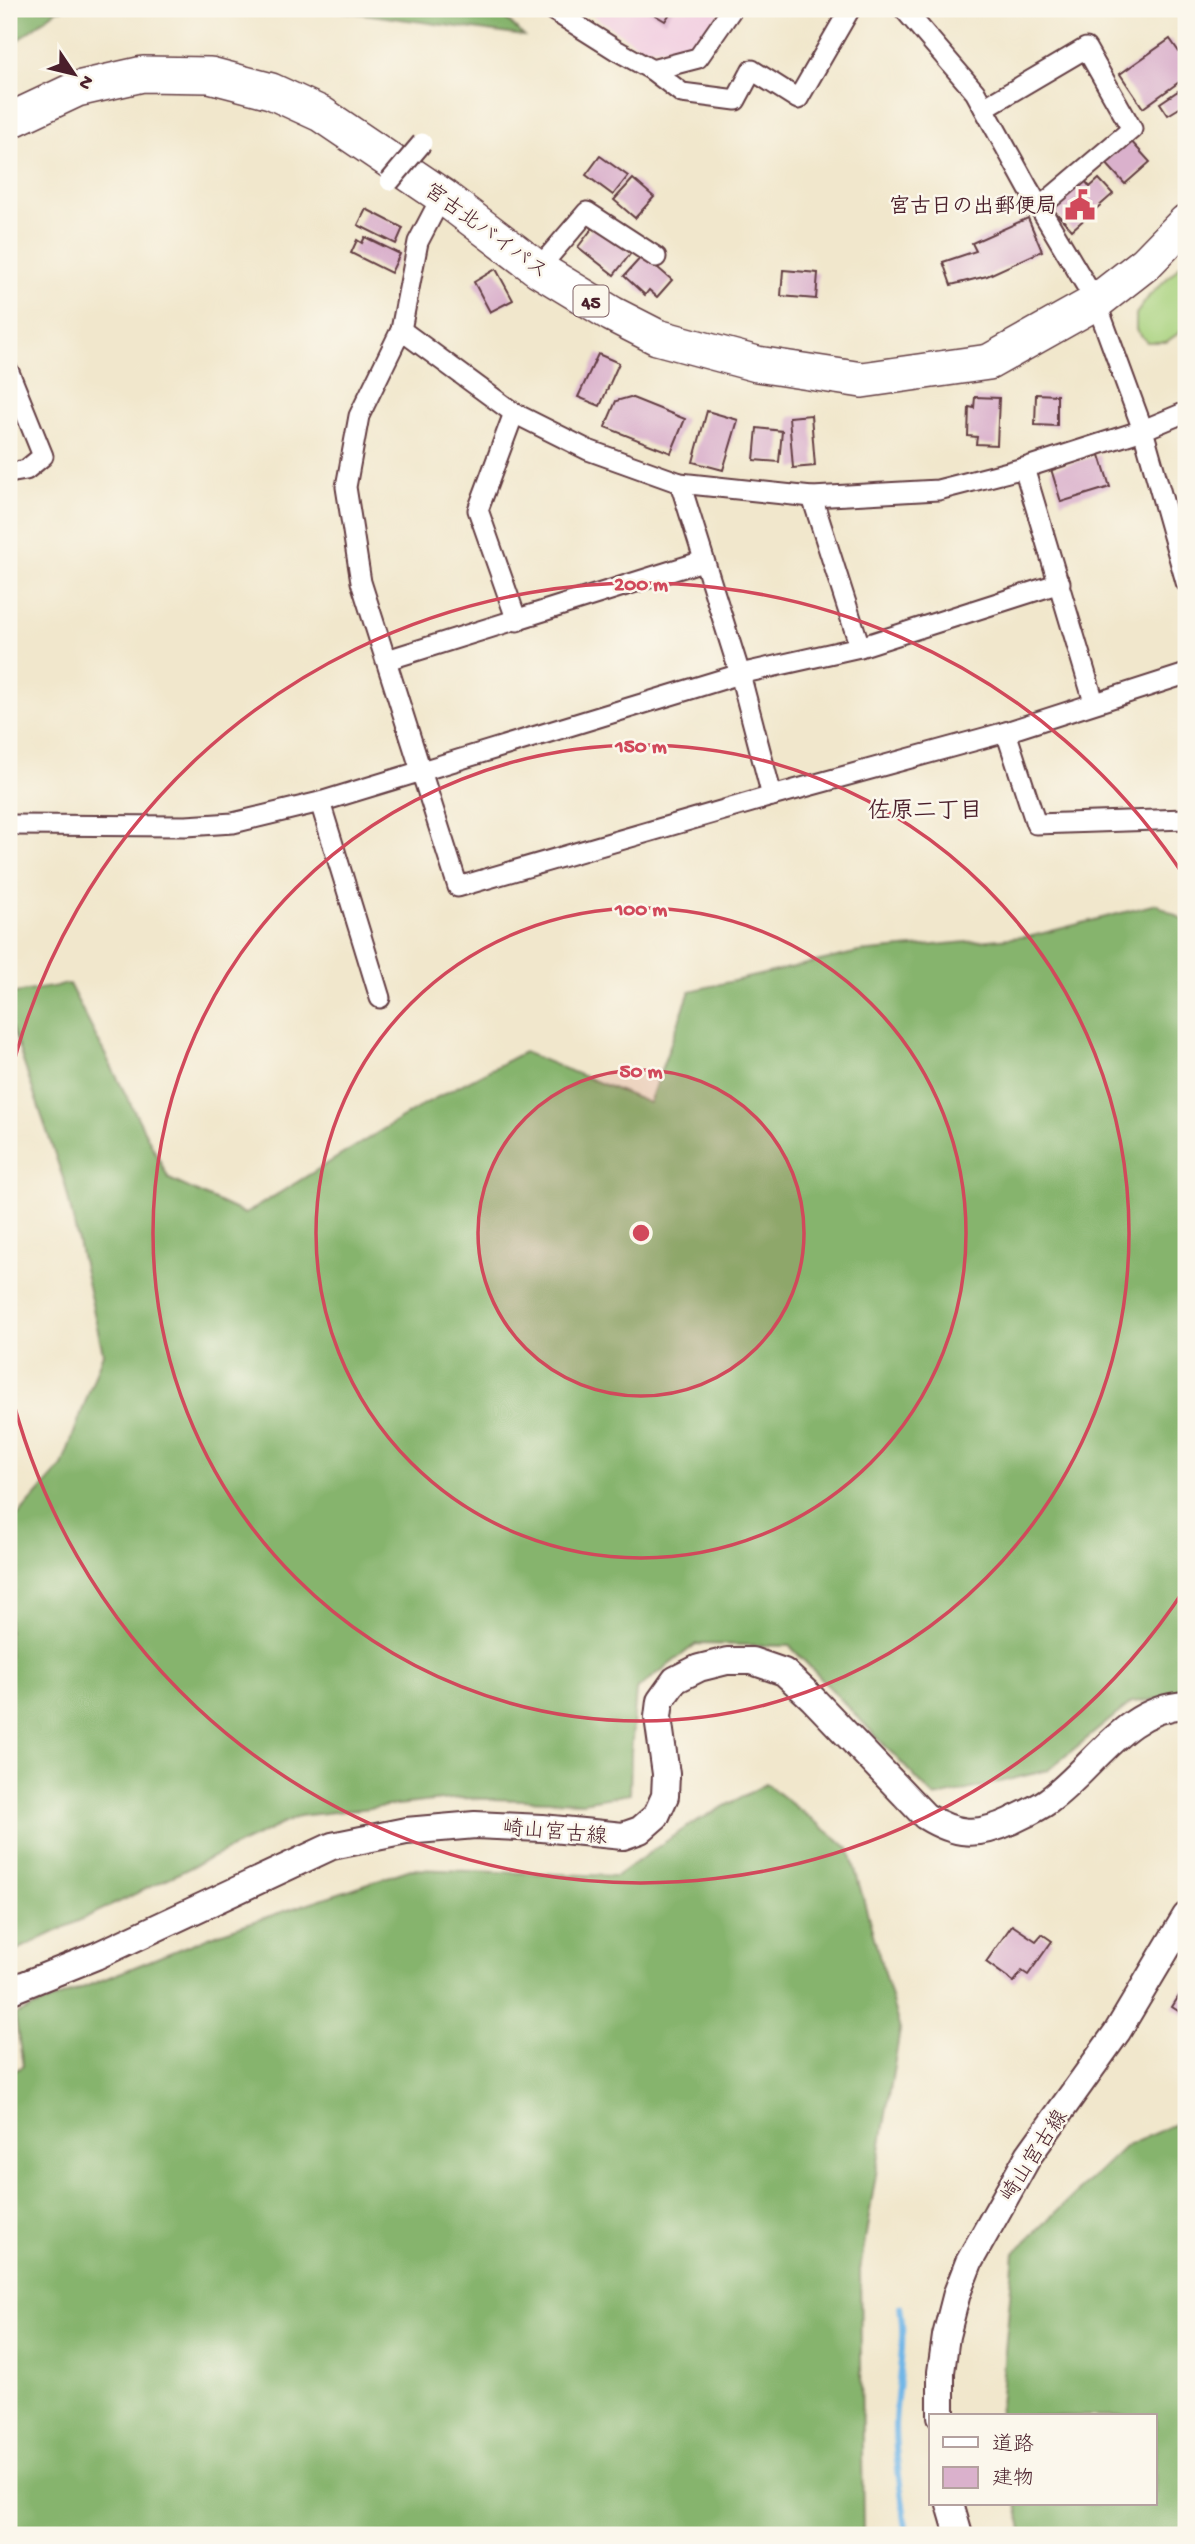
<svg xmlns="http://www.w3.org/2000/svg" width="1195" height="2544" font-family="'Gochi Hand','Klee One',sans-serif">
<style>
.built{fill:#f2cfe1}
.green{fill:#a8d27e;stroke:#797854;stroke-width:2}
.forest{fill:#86b46d;stroke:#686a4c;stroke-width:2}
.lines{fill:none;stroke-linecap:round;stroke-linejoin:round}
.stream{stroke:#70b6e7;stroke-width:6}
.building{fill:#dab1cc}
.street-casing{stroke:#633d43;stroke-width:23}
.secondary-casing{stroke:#633d43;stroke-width:30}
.highway-casing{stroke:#633d43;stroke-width:38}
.street{stroke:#fff;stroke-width:19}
.secondary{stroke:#fff;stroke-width:26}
.highway{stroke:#fff;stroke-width:35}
.street-bridge-casing{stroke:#633d43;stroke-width:23;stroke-linecap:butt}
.street-bridge{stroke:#fff;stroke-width:19}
.ring{fill:none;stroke:#d1495b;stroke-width:3.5}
.labels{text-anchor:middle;stroke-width:5;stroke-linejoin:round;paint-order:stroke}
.shield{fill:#fbf7ec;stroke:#7f6065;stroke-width:2}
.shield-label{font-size:19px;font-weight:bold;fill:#4a1f2b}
.poi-label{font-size:21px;font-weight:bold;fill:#4a1f2b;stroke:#fbf7ec;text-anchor:end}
.street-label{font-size:21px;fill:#4a1f2b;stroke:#fbf7ec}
.neighbourhood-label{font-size:23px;font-weight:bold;fill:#4a1f2b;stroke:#fbf7ec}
.centre{fill:#d1495b;stroke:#fbf7ec;stroke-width:3.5}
.ring-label{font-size:21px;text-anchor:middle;font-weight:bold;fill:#d1495b;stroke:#fbf7ec;stroke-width:5;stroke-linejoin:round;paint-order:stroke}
</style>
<rect width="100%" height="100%" fill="#fbf7ec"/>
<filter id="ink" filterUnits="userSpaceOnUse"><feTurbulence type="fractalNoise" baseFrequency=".0143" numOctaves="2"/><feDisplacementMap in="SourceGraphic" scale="14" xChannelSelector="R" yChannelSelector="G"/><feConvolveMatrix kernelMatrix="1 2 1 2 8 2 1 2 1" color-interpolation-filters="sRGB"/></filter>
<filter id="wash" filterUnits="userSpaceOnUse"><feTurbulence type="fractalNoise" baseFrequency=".00686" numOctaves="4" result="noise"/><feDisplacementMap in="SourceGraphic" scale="28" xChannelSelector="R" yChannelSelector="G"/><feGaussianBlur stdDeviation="1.57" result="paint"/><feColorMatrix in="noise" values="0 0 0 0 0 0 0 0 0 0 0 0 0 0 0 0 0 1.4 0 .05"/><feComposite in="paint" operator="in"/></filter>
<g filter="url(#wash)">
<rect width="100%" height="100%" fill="#f1e7cc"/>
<path class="built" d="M583 9H723L689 48H642Z"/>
<path class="green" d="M1186 260V328L1166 342H1147L1136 330V314L1150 295Z"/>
<g class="forest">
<path d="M9 9H63L57 10 9 47Z"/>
<path d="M343 9H495L524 36 342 11Z"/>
<path d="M1156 904 1186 921V1696L1132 1702 1048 1770 935 1798 790 1646 696 1644 636 1690 631 1752 630 1794 583 1802 460 1798 299 1816 9 1954V1526L62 1466 103 1353 65 1184 9 1020V994L69 984 169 1179 245 1214 426 1103 524 1052 649 1103 690 991 859 952 1032 936Z"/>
<path d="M766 1784 849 1848 900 2030 860 2270 863 2535H9V2074L23 2066 15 2015 219 1933 411 1869 616 1876 691 1824Z"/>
<path d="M1186 2119V2535H1023L1017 2504H1155V2416H999L1014 2253 1124 2147Z"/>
</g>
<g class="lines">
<path class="stream" d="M900 2307C907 2345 896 2387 895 2426 895 2462 903 2500 907 2535"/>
</g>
<g id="blocks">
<g class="building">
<path d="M645 9H673L665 21Z"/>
<path d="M1170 39 1186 62V77L1143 108 1120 74Z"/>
<path d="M1178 91 1186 104 1168 115 1160 103Z"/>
<path d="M1129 139 1150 162 1125 184 1104 161Z"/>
<path d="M600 156 628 176 613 195 586 175Z"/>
<path d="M1081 176 1090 187 1099 179 1113 194 1072 230 1049 205Z"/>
<path d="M633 179 654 197 635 218 614 200Z"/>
<path d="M366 209 403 228 396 244 358 225Z"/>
<path d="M1028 218 1042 251 987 276 951 285 943 262 976 251 972 243Z"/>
<path d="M595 225 631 253 614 275 578 247Z"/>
<path d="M365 237 400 254 391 273 351 253 357 240 362 243Z"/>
<path d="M643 255 672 280 657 297 649 290 645 295 624 276Z"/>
<path d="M496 269 513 300 490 312 474 282Z"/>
<path d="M783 270 818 273 816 299 781 296Z"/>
<path d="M598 354 619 363 600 406 578 397Z"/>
<path d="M1036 394 1057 395V426L1035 425Z"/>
<path d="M630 397 685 419 671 453 605 427 616 401Z"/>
<path d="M975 397 999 398 997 445 976 444 977 437 968 436 969 407 974 408Z"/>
<path d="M707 411 738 420 723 470 693 462Z"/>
<path d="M811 415 815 466 793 468 789 417Z"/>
<path d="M757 428 782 431 779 462 754 460Z"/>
<path d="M1100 455 1110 487 1061 502 1051 469Z"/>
<path d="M1012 1925 1036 1941 1042 1934 1052 1941 1028 1975 1022 1971 1014 1982 986 1962Z"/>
<path d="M1186 1985V2016L1172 2007Z"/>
</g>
</g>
</g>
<g filter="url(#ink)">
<use href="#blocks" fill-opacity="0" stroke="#633d43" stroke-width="2"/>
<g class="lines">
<g class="street-casing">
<g id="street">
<path d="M551 9 616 50 652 70 698 58 732 9"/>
<path d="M904 9 975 92 1028 188 1096 302 1143 430 1186 582"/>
<path d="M652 70 682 93 736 100 752 70 798 99 850 9"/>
<path d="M984 108 1086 48 1132 129 1040 207"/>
<path d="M442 196 418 242 401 330 359 416 346 487 361 582 458 887 772 796 1006 732 1186 674"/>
<path d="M538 269 587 212 656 257"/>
<path d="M401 330 514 413 588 450 680 483 812 497 938 490 1024 468 1143 430 1186 412"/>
<path d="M9 372 43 456 26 470 9 473"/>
<path d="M514 413 478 510 517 621"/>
<path d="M1024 468 1094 702"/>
<path d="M680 483 740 674 772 796"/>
<path d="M812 497 860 647"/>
<path d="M387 660 703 561"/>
<path d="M1006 732 1036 824 1186 819"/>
<path d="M320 802 380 998"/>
<path d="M10 825 186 826 233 823 320 802 740 674 860 647 1060 583"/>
</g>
</g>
<g class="secondary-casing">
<g id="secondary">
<path d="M9 1991 96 1956 332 1846 406 1831 475 1825 542 1828 623 1836 640 1830 656 1816 665 1796 666 1774 658 1717 660 1701 675 1680 699 1668 727 1661H752L784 1672 812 1698 925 1816C956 1835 977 1837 1011 1821 1023 1815 1037 1809 1048 1801 1094 1768 1124 1708 1186 1705"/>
<path d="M941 2416V2372L946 2336 957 2293 969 2262 1029 2155 1117 2032 1186 1916"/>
<path d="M950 2504 959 2535"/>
</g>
</g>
<g class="highway-casing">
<path id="highway" d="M9 121 77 89 143 74 210 75 271 91 321 114 442 196 538 269 612 314 657 337 757 364 862 380 989 362 1096 302 1146 263 1186 222"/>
</g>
<use href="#street" class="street"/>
<use href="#secondary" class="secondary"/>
<use href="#highway" class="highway"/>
<g class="street-bridge-casing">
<path id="street-bridge" d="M390 181 422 143"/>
</g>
<use href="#street-bridge" class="street-bridge"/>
</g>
</g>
<circle cx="641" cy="1233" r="163" fill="#d1495b" fill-opacity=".12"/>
<g class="ring">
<circle cx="641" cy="1233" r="163"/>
<circle cx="641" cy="1233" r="325"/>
<circle cx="641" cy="1233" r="488"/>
<path d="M1186 1587A650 650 0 0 1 9 1385M9 1081A650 650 0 0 1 1186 879"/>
</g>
<defs>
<g id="civic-bare" transform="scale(2.415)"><path d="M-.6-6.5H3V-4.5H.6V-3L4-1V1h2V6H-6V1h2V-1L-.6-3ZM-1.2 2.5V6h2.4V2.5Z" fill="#d1495b" stroke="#fbf7ec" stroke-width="2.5" paint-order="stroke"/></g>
</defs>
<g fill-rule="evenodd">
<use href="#civic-bare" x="1080" y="205"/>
</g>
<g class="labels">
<rect class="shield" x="573.5" y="285.5" width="35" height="31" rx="5"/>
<g class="shield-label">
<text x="591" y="308">45</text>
</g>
<g class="poi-label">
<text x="1057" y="212">宮古日の出郵便局</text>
</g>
<g class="street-label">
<text transform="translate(487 230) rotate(36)" y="7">宮古北バイパス</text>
<text transform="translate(555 1831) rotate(5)" y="7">崎山宮古線</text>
<text transform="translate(1033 2155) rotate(-57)" y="7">崎山宮古線</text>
</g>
<g class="neighbourhood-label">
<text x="925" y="817">佐原二丁目</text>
</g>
</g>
<circle cx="641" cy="1233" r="10" class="centre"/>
<g class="ring-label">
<text x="641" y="590">200 m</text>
<text x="641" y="752">150 m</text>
<text x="641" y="915">100 m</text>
<text x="641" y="1077">50 m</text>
</g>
<rect width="1195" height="2544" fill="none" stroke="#fbf7ec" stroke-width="35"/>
<rect x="929" y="2414" width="228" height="91" fill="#fbf7ec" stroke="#b4a19f" stroke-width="2"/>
<rect x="943" y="2437" width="35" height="10" fill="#ffffff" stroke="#b4a19f" stroke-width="2"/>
<text x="992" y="2450" font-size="21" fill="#4a1f2b">道路</text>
<rect x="943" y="2467" width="35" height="21" fill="#dab1cc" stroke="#b4a19f" stroke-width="2"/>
<text x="992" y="2484" font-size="21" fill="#4a1f2b">建物</text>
<g transform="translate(74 74) rotate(125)" stroke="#fbf7ec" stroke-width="5" paint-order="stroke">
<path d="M0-5L12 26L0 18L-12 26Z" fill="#4a1f2b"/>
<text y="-10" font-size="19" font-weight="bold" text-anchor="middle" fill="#4a1f2b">N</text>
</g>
</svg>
